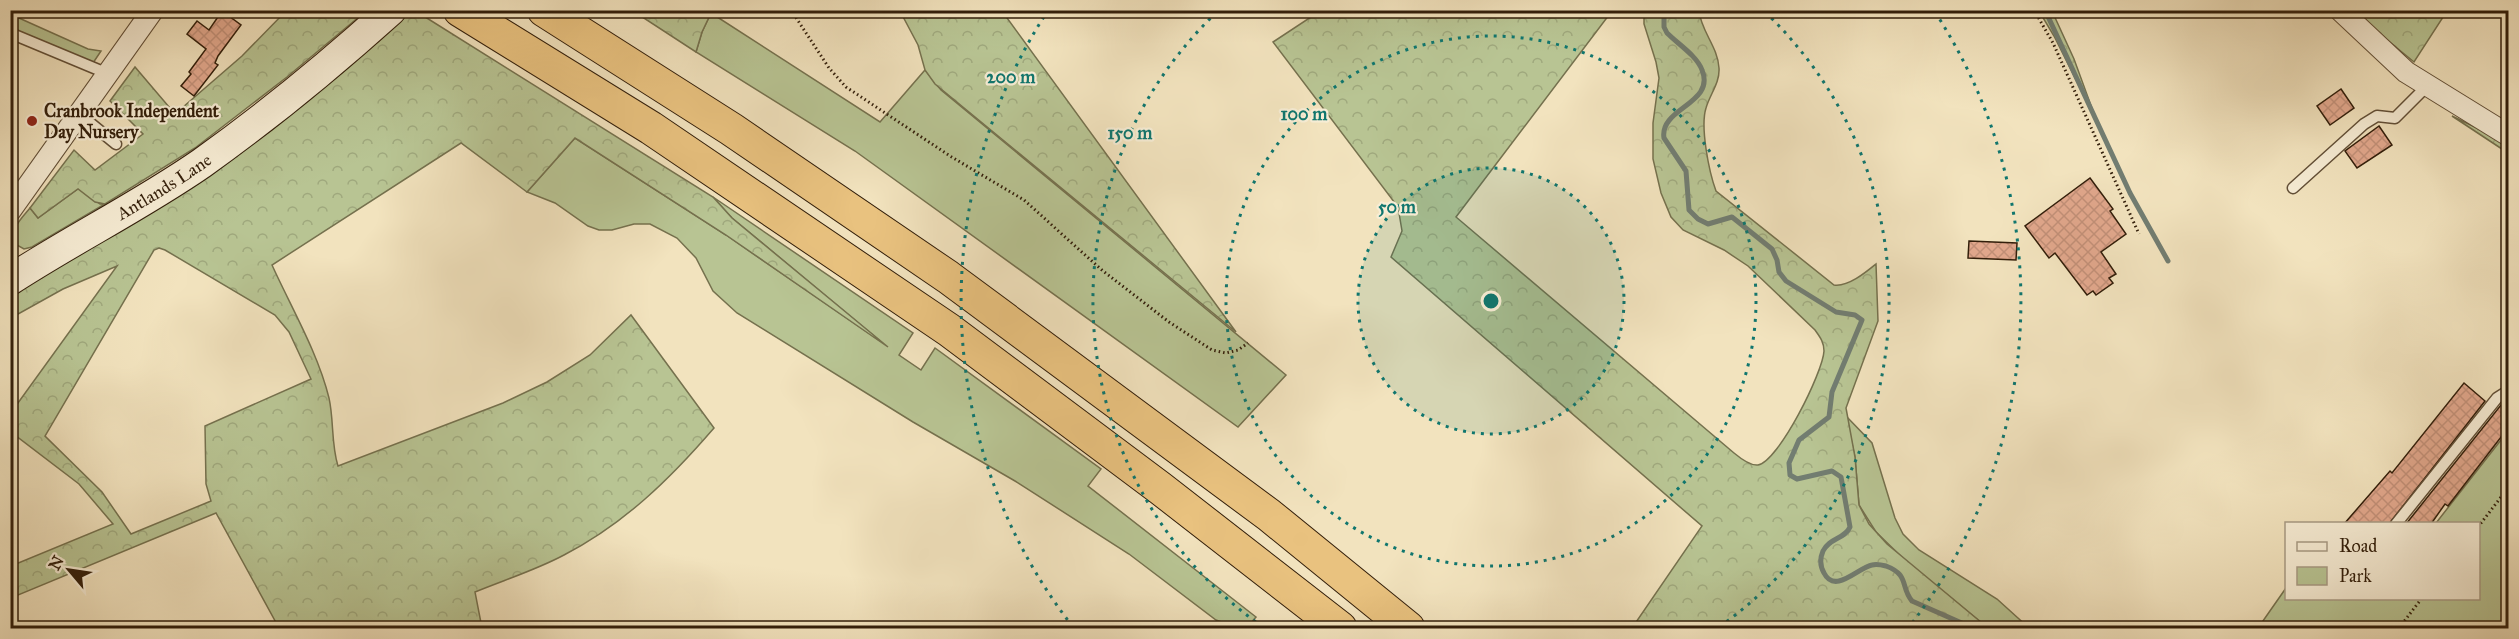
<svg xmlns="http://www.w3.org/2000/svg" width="2519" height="639" font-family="'IM FELL Great Primer',serif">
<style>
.green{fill:#b8c493;stroke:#75714e;stroke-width:1.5}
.forest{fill:url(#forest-crowns);stroke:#75714e;stroke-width:1.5;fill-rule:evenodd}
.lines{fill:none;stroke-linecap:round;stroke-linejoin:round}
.stream{stroke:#727d71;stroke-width:5}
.building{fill:url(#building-cross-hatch);stroke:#321e0a;stroke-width:1.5}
.service-casing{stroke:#624f37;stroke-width:13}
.minor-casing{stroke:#624f37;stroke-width:23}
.secondary-casing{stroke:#321e0a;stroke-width:32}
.motorway-casing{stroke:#321e0a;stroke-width:35}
.path{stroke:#321e0a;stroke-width:3;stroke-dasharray:1.5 3;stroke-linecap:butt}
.service{stroke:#f7edd5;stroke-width:10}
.minor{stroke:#f7edd5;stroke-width:21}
.secondary{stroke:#f7edd5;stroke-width:30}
.motorway{stroke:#e9c27f;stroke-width:33}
.ring{fill:none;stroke:#0f766e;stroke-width:3;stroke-dasharray:3 6}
.poi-dot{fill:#8f2418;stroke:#f7edd5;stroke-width:2}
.labels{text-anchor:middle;stroke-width:4.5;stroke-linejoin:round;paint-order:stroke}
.poi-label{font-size:18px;font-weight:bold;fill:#321e0a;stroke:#f7edd5;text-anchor:start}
.street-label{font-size:18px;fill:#321e0a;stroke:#f7edd5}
.centre{fill:#0f766e;stroke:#f7edd5;stroke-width:3}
.ring-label{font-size:18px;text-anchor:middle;font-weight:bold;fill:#0f766e;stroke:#f7edd5;stroke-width:4.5;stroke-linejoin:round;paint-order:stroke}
</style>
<defs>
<pattern id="forest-crowns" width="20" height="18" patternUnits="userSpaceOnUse" patternTransform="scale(1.5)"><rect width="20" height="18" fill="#b8c493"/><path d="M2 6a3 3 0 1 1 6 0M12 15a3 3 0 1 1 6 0" fill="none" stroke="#9fa87d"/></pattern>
<pattern id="building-cross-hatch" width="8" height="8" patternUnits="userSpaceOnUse" patternTransform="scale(1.5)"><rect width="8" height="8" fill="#e2a88d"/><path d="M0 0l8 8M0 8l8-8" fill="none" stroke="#c29078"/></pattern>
</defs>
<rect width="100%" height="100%" fill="#f2e3be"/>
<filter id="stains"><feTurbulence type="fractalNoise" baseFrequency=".00333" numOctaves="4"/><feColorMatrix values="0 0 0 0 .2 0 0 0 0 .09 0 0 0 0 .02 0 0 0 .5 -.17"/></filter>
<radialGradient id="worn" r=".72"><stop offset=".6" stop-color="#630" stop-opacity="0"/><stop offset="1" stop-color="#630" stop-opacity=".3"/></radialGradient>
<g class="green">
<path d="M711 13 880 122 925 70 941 90 1286 375 1238 427 855 151 696 52 702 32Z"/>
<path d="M10 14 88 49 101 51 93 63 11 30Z"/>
<path d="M575 138 726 235 880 341 732 218 713 197 913 333 899 355 921 370 935 348 1101 469 1088 486 1256 617 1249 625 1238 628 1216 620 1129 554 1015 481 913 422 737 313 713 291 696 258 677 238 650 224H634L612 230H599L588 226 555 203 527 192Z"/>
<path d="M79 188 100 204H105L32 247 24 249 15 244C9 229 22 218 30 208L38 218Z"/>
<path d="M1846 416 1872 443 1895 518 1903 534 1919 550 1997 599 2029 628H1988L1908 563 1876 532 1859 505 1855 457Z"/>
<path d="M2508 431V628H2258L2286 588V598H2478V524L2436 523Z"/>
</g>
<g class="forest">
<path d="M414 10 713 197 732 218 888 347 726 235 575 138 527 192 461 143 272 265C291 307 318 353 329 398 334 420 331 444 338 466L503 403 547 382 590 355 631 315 714 428C670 479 624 524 564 555 536 570 504 580 475 592L482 628H279L216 513 11 598V566L113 524 79 484 11 432 10 414 117 266 63 289 11 318V294L385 34 410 11ZM159 248 165 250 275 315 289 332 311 379 205 426 206 484 211 501 131 534 102 492 45 436 154 250Z"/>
<path d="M286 11H366L287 77 195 148 105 204 95 202 78 189 38 218 30 208 74 150 95 170 143 134 110 101 135 67 175 114 242 56Z"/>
<path d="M707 11 711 13 702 32 696 52 633 11Z"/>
<path d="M900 11H1002L1236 332 935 84 925 70 918 45Z"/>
<path d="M1320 11H1612L1456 217 1734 453C1740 458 1750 466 1758 465 1779 461 1823 372 1824 351 1824 342 1820 337 1815 330L1748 266 1724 250 1683 230 1671 217 1661 193 1653 159V123L1659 78 1656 62 1644 24V11H1699C1701 31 1718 47 1719 68 1720 83 1710 94 1706 108 1700 127 1709 172 1716 191L1834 285C1848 287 1865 273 1876 264L1878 321 1846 408 1855 457 1859 505 1869 524 1887 544 1988 628H1632L1702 526 1391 257 1402 231 1398 207 1273 42Z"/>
<path d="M2039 11H2052L2074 59 2097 122 2054 36Z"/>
<path d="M2352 11H2447L2414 62Z"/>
<path d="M2452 116 2508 143V153Z"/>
</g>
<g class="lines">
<g class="stream">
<path d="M1664 10V27L1667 33C1678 44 1697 56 1702 70 1716 104 1659 108 1664 138L1686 171 1689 210 1698 219 1708 224 1732 217 1772 249 1777 260 1779 272 1786 281 1836 312 1855 315 1862 320 1832 392 1829 417 1799 440 1789 463 1790 475 1797 479 1832 471 1841 477 1850 527C1845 539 1829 538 1823 551 1820 558 1820 566 1824 573 1835 595 1859 567 1872 565 1876 564 1882 565 1886 566 1910 575 1900 587 1912 601L1973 628"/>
<path d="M2045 10 2130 193 2168 261"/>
</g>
</g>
<g class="building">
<path d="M222 11 241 25 218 56 215 63 218 65 194 96 181 86 191 74 189 72 206 49 187 34 197 21 209 30Z"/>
<path d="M2341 89 2354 108 2330 125 2317 106Z"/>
<path d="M2379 126 2392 145 2357 168 2345 151Z"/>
<path d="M2090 178 2113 209 2110 211 2126 234 2101 252 2116 274 2109 278 2113 283 2096 295 2093 291 2087 295 2055 253 2049 258 2025 226Z"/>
<path d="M1969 241 2017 243 2016 260 1968 258Z"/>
<path d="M2464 383 2485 401 2389 524H2344L2390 471 2392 473Z"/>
<path d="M2501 405 2508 411V428L2448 506 2445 504 2431 524H2406Z"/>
</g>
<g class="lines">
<g class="service-casing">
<g id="service">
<path d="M10 33 106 73"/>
<path d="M78 113 116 144"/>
<path d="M2293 188 2364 124 2377 116 2395 118 2427 86"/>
<path d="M2396 524 2497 398 2508 391"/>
</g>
</g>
<g class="minor-casing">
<g id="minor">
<path d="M2340 10 2406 72 2508 135"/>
<path d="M10 211 153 10"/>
</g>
</g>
<g class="secondary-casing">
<g id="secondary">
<path id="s1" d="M10 280C73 239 140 206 202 163 268 116 331 64 391 10"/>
</g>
</g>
<g class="motorway-casing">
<g id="motorway">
<path d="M460 10 651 128 949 330 1160 488 1340 628"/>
<path d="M544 10 731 129 948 277 1269 515 1408 628"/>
</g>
</g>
<g class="path">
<path d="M791 10 829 68 846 87 950 156 1024 200 1103 271 1169 322 1212 350 1226 353 1238 350 1248 343"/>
<path d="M2034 10 2053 43 2139 234"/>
<path d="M2478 527 2508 488"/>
<path d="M2399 628 2422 598"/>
</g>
<use href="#service" class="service"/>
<use href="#minor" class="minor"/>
<use href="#secondary" class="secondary"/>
<use href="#motorway" class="motorway"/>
</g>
<circle cx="1491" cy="301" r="133" fill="#0f766e" fill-opacity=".12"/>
<g class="ring">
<circle cx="1491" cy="301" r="133"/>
<circle cx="1491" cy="301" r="265"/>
<path d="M1263 627A398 398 0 0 1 1217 12M1765 12A398 398 0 0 1 1719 627"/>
<path d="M1073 627A530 530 0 0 1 1047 12M1935 12A530 530 0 0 1 1909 627"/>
</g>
<circle class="poi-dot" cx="32" cy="121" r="6"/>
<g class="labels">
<g class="poi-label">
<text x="44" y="117">Cranbrook Independent<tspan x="44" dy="21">Day Nursery</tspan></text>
</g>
<g class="street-label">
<text dy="6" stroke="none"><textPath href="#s1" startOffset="180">Antlands Lane</textPath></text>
</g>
</g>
<circle cx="1491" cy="301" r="9" class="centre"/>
<g class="ring-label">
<text x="1011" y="83">200 m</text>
<text x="1304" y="120">100 m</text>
<text x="1130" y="139">150 m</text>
<text x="1397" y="213">50 m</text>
</g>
<rect width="2519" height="639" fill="none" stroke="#f2e3be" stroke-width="36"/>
<rect x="12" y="12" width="2495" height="615" fill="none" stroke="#321e0a" stroke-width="3"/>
<rect x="18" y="18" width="2483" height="603" fill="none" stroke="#321e0a" stroke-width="1.5"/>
<rect x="2285" y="522" width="195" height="78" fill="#f7edd5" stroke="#a89a84" stroke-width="1.5"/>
<rect x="2297" y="542" width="30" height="9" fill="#f7edd5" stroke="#a89a84" stroke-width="1.5"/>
<text x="2339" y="552" font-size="18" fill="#321e0a">Road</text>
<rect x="2297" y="567" width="30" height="18" fill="#b8c493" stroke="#a89a84" stroke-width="1.5"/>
<text x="2339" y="582" font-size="18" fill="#321e0a">Park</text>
<g transform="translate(69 570) rotate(299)" stroke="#f7edd5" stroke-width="4.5" paint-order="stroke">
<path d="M0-4.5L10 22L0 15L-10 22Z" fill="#321e0a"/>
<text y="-9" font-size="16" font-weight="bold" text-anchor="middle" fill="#321e0a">N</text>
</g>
<rect width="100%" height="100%" filter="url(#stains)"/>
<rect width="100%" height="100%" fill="url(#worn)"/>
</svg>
